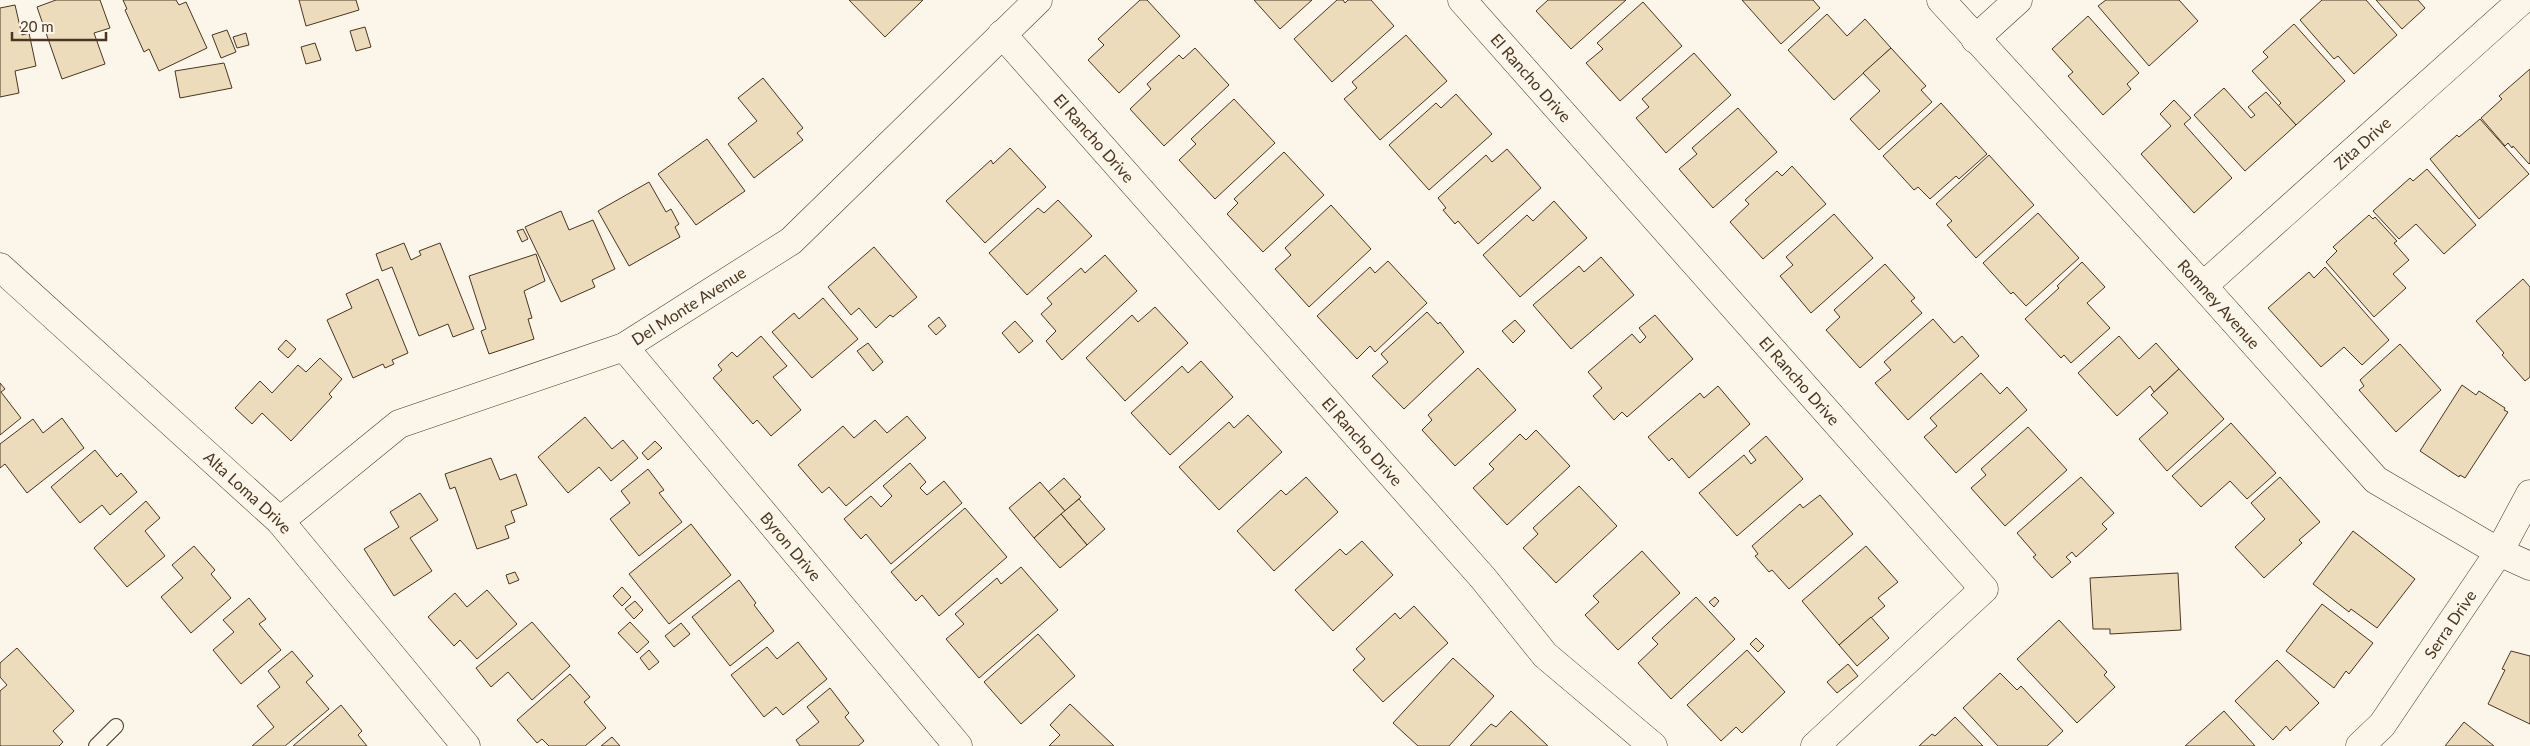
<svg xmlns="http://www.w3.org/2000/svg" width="2530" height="746" font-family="Lato,sans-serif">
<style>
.building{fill:#ecdcbc;stroke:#4a3520}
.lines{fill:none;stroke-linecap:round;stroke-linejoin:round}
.lane-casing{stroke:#4a3520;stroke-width:16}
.street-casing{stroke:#4a3520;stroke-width:29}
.lane{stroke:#fbf6e9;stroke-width:14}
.street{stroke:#fbf6e9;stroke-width:28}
.labels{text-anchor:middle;stroke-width:4;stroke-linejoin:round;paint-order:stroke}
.street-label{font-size:16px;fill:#4a3520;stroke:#fbf6e9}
</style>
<rect width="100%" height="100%" fill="#fbf6e9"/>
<g class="building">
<path d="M56 0H100L110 28 94 33 105 64 62 79 37 7Z"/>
<path d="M123 0H176L179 5 186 2 207 48 159 71 149 49 144 52 125 10 127 9Z"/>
<path d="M299 0H356L359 10 306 26Z"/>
<path d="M849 0H923L885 37Z"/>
<path d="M1140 0H1147L1180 36 1119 93 1088 60 1104 45 1098 39Z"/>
<path d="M1254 0H1312L1280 29Z"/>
<path d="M1337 0H1343L1345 3 1348 0H1371L1394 26 1332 82 1294 39Z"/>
<path d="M1548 0H1626L1571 49 1536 11Z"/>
<path d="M1742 0H1813L1820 8 1781 44Z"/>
<path d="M2106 0H2179L2198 21 2149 66 2098 6Z"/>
<path d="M2322 0H2366L2397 35 2354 74 2338 56 2334 59 2300 20Z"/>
<path d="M2376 0H2418L2425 8 2402 29Z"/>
<path d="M1643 2 1682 46 1620 101 1586 63 1603 49 1597 43Z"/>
<path d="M15 5 22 35 29 33 36 66 15 71 19 93 0 97V8Z"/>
<path d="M1827 14 1847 36 1865 19 1891 48 1834 100 1788 50Z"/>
<path d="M2088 16 2139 73 2127 84 2131 89 2103 115 2068 76 2073 72 2052 49Z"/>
<path d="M2294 24 2345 81 2296 125 2278 106 2281 103 2252 71 2268 57 2263 52Z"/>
<path d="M365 27 371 47 356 51 350 31Z"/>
<path d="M227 30 236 52 221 58 212 35Z"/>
<path d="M246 33 249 45 237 48 233 37Z"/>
<path d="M1406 35 1447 81 1380 140 1344 99 1357 88 1352 82Z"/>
<path d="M315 43 321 60 306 64 301 47Z"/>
<path d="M1195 48 1229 85 1164 146 1130 109 1151 89 1147 84 1179 55 1183 59Z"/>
<path d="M1891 48 1926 86 1921 90 1932 102 1879 150 1850 119 1880 91 1863 73Z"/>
<path d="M1694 53 1731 95 1666 153 1636 118 1649 107 1642 99Z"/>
<path d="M224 63 232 88 180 98 175 71Z"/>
<path d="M2530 69V163L2529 164 2513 146 2512 148 2508 143 2505 146 2481 118 2502 99 2499 96Z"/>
<path d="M763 78 803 128 797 133 803 140 754 178 728 144 757 121 738 98Z"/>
<path d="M2224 88 2251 118 2255 115 2248 107 2266 92 2296 125 2245 171 2194 115Z"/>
<path d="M1456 94 1492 134 1429 190 1389 145 1436 103 1441 108Z"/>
<path d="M1234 99 1275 143 1215 199 1179 160 1196 144 1191 139Z"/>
<path d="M2174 100 2191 118 2184 124 2232 178 2194 213 2141 154 2171 126 2160 114Z"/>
<path d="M1941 103 1987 154 1959 179 1956 176 1930 199 1918 187 1914 190 1883 156Z"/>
<path d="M1738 108 1777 152 1713 208 1679 169 1697 154 1692 148Z"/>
<path d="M2480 119 2529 174 2479 219 2430 159 2457 135 2459 137Z"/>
<path d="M707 139 745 191 696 225 658 174Z"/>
<path d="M1010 148 1046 187 985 243 946 201 991 160 993 164Z"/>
<path d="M1507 149 1541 188 1478 244 1458 221 1455 224 1443 210 1446 208 1438 198 1486 155 1492 162Z"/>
<path d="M1284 152 1324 195 1263 252 1227 214 1238 203 1234 199Z"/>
<path d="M1989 155 2034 205 1976 258 1947 225 1952 221 1936 204Z"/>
<path d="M1792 166 1826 204 1763 259 1730 222 1749 204 1745 200 1777 171 1782 176Z"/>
<path d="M2427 169 2476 225 2444 254 2416 224 2399 239 2373 211 2410 178 2413 181Z"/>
<path d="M649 182 666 212 671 209 679 224 675 227 680 237 629 266 598 211Z"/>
<path d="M1058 200 1092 236 1027 295 989 253 1038 208 1044 213Z"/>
<path d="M1554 201 1587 238 1520 297 1483 255 1527 215 1533 221Z"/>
<path d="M1331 205 1371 249 1309 307 1275 269 1291 255 1285 248Z"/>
<path d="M561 211 569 230 593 220 615 269 592 280 595 287 561 302 525 227Z"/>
<path d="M2038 213 2079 258 2026 306 2013 292 2011 294 1983 263Z"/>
<path d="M1834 214 1873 258 1811 313 1780 276 1793 265 1786 257Z"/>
<path d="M2369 215 2373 219 2375 217 2397 241 2394 243 2409 260 2393 274 2406 288 2374 317 2326 262 2337 251 2333 247Z"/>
<path d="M523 229 528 239 522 242 517 231Z"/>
<path d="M404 243 411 260 421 255 419 251 440 243 474 329 453 337 448 324 419 336 392 267 382 271 376 254Z"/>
<path d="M874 247 917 297 893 317 890 315 876 328 859 308 851 315 828 287Z"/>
<path d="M536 254 545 281 524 291 532 318 528 319 534 339 489 354 481 331 486 329 469 276Z"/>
<path d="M1105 255 1137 291 1062 360 1046 341 1056 331 1041 314 1052 304 1047 298 1081 268 1085 273Z"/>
<path d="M1601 257 1634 295 1571 349 1533 305 1579 266 1584 272Z"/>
<path d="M1388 261 1427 303 1375 352 1370 346 1357 359 1317 316 1370 267 1375 273Z"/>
<path d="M2082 262 2105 287 2087 303 2110 328 2071 363 2064 355 2061 358 2025 319 2059 288 2057 286Z"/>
<path d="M1885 264 1915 298 1911 301 1922 313 1860 368 1826 330 1840 317 1834 310Z"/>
<path d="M2325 267 2389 340 2362 365 2344 347 2321 367 2268 308 2309 272 2314 278Z"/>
<path d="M378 279 408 353 392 360 394 364 385 368 383 364 353 378 327 320 352 308 346 294Z"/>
<path d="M2523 279 2530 287V377L2525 381 2502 355 2504 353 2476 321Z"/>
<path d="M823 298 858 339 812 378 772 332 794 313 799 319Z"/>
<path d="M1155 307 1188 343 1125 401 1086 358 1132 315 1138 322Z"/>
<path d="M1427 312 1438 324 1440 322 1464 352 1404 409 1372 376 1388 362 1381 354Z"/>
<path d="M1655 315 1693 359 1627 417 1622 412 1614 420 1593 396 1602 388 1588 372 1632 334 1640 343 1646 337 1639 328Z"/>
<path d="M939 317 946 326 936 335 928 326Z"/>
<path d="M1933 319 1954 343 1962 336 1979 356 1908 420 1875 383 1891 370 1884 362Z"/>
<path d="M1515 320 1525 331 1513 343 1502 331Z"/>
<path d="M1015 321 1033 341 1019 353 1002 333Z"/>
<path d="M761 336 787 366 773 377 801 410 771 436 757 420 753 424 713 378 722 370 718 365 732 352 737 357Z"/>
<path d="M2119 336 2139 359 2156 343 2179 369 2154 392 2150 386 2117 416 2078 373Z"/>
<path d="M286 340 296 349 288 358 278 349Z"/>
<path d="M868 343 883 362 873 371 857 351Z"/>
<path d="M2400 344 2441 390 2396 432 2359 390 2364 386 2360 380Z"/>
<path d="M320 358 342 379 329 394 332 397 291 441 262 413 252 424 235 408 260 381 272 393 298 365 306 372Z"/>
<path d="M1201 361 1233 397 1170 455 1131 413 1182 366 1188 373Z"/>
<path d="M1478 368 1516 410 1455 466 1422 430 1432 420 1428 415Z"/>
<path d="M2179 369 2224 419 2167 471 2139 439 2168 413 2151 395Z"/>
<path d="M1981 373 2000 394 2007 387 2027 410 1956 473 1924 437 1937 426 1930 418Z"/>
<path d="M0 383 5 389 1 392 21 418 0 435Z"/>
<path d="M2462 385 2476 395 2479 391 2505 408 2504 410 2508 412 2465 478 2460 475 2459 477 2420 451Z"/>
<path d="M1718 386 1750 424 1689 478 1672 458 1669 461 1648 437 1700 393 1704 398Z"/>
<path d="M1248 415 1282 452 1219 510 1179 467 1229 422 1234 428Z"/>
<path d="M907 416 926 438 846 506 829 487 822 493 798 465 843 426 854 438 875 420 887 433Z"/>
<path d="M585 417 612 449 623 440 638 458 611 481 599 467 568 493 538 457Z"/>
<path d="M62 418 84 448 27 493 5 464 0 468V444L33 419 43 433Z"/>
<path d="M2231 423 2276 473 2247 499 2230 481 2201 507 2172 476Z"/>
<path d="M2028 427 2067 470 2005 526 1971 488 1986 475 1981 469Z"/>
<path d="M1536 430 1570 466 1507 525 1473 488 1494 469 1489 464 1520 434 1526 440Z"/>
<path d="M1766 436 1803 479 1737 536 1699 493 1744 455 1751 464 1756 460 1749 451Z"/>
<path d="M655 441 662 448 648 460 642 453Z"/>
<path d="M95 450 117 477 121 473 137 492 110 515 102 505 80 523 51 487Z"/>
<path d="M491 458 500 480 516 474 527 505 511 511 515 522 505 526 509 538 477 549 455 487 450 489 445 474Z"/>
<path d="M910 463 926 482 920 488 927 495 944 481 962 503 891 564 866 534 861 539 844 519 871 496 881 507 892 496 883 486Z"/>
<path d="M648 469 664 490 659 493 682 522 639 556 610 519 630 503 621 491Z"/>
<path d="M1306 477 1338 512 1274 571 1237 531 1281 490 1286 495Z"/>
<path d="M2081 477 2114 513 2102 524 2107 529 2076 557 2072 552 2066 557 2071 562 2052 578 2033 557 2036 555 2017 533Z"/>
<path d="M2280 477 2320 522 2299 540 2302 543 2264 578 2235 547 2265 519 2251 503Z"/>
<path d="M1064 478 1081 497 1065 511 1048 492Z"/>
<path d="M1040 482 1065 511 1034 538 1009 508Z"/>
<path d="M1579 486 1617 526 1556 583 1523 548 1538 534 1533 528Z"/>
<path d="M420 493 438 520 410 538 432 571 394 596 364 549 399 527 390 512Z"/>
<path d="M1820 495 1853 534 1789 589 1772 570 1769 572 1755 556 1758 554 1752 546 1800 504 1803 508Z"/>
<path d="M1079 499 1105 529 1087 545 1061 514Z"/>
<path d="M146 501 160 518 145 531 165 556 127 587 94 548Z"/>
<path d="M965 508 1007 557 939 616 922 595 916 601 891 572Z"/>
<path d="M1061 514 1087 545 1060 568 1034 538Z"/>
<path d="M691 524 731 575 669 624 629 574Z"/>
<path d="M2353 531 2415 579 2377 628 2351 609 2349 612 2313 584Z"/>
<path d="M1362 541 1393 575 1333 631 1295 590 1340 549 1346 555Z"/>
<path d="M194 546 215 570 211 574 231 598 191 633 161 597 183 578 172 565Z"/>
<path d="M1866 546 1898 582 1878 598 1885 606 1839 645 1802 601Z"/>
<path d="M1642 551 1680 593 1618 650 1585 615 1599 602 1593 596Z"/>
<path d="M1021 567 1058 610 979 678 946 639 964 624 955 614 997 578 1001 584Z"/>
<path d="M515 572 519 580 509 584 506 575Z"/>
<path d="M2178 573 2181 630 2110 634V629H2093L2090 578Z"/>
<path d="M739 580 756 603 754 605 774 631 730 666 692 617Z"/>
<path d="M622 587 631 597 622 606 613 596Z"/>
<path d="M487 590 517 624 477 659 460 640 454 646 428 617 455 593 467 607Z"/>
<path d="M1696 597 1735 639 1671 699 1638 663 1658 644 1652 638Z"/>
<path d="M1715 597 1719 601 1714 607 1709 602Z"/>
<path d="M249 598 266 619 259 624 281 650 241 684 213 650 234 632 223 620Z"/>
<path d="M635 601 643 610 634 619 625 609Z"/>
<path d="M2322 604 2373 643 2349 674 2346 671 2334 688 2286 651Z"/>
<path d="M1414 606 1448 643 1383 702 1353 670 1365 659 1356 649 1395 613 1400 619Z"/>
<path d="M1871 617 1889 638 1857 666 1839 645Z"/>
<path d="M2059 620 2107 672 2104 675 2115 687 2077 723 2017 659Z"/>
<path d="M532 622 570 666 532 700 508 672 491 687 476 668Z"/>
<path d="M630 622 649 642 637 653 618 633Z"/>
<path d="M681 623 690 634 674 647 665 636Z"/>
<path d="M1038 634 1075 676 1021 724 984 682Z"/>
<path d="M1756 638 1764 646 1758 652 1750 644Z"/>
<path d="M798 642 827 679 783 715 776 707 764 717 731 675 767 647 777 659Z"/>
<path d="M17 648 74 711 53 731 63 742 59 746H0V691L7 685 0 677V663Z"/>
<path d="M649 650 659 662 649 670 640 658Z"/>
<path d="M1747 650 1785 692 1742 733 1736 727 1721 741 1687 705Z"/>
<path d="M292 651 313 676 306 682 329 709 285 746H252L274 727 257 706 280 687 268 671Z"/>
<path d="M2511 651 2530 656V724L2488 704 2505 670 2502 669Z"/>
<path d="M1453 658 1494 696 1449 746H1418L1393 723Z"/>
<path d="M2277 660 2319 703 2290 731 2286 726 2273 740 2235 701Z"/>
<path d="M1848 664 1858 676 1837 693 1827 682Z"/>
<path d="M2000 673 2017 690 2021 686 2063 731 2047 746H1998L1963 708Z"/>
<path d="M570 674 590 697 584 702 606 728 585 746H549L542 739 537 743 517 720Z"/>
<path d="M830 688 849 713 845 717 864 741 858 746H800L796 740 819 722 807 707Z"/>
<path d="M1070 704 1114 746H1049L1060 735 1050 725Z"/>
<path d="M341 705 362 731 358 735 367 746H293Z"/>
<path d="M1511 711 1548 746H1470L1491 724 1496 727Z"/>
<path d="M2224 711 2255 746H2185Z"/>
<path d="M1955 717 1983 746H1919L1932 734 1935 736Z"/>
<path d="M2464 722 2494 746H2445Z"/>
<path d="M612 737 620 746H601Z"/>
</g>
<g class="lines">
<g class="lane-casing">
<path id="lane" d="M96 746 116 726"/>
</g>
<g class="street-casing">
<g id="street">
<path id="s1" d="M1462 0 1984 589 1815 746"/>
<path id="s2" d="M1941 0 2203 286 2376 480 2499 552 2530 566"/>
<path id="s3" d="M1002 34 1483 578 1545 655 1653 746"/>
<path d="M1975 39 2018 0"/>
<path id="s4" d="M0 267 280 521 466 746"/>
<path id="s5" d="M2203 286 2522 0"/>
<path id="s6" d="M624 347 958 746"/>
<path id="s7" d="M280 521 399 424 624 347 791 241 1038 0"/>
<path id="s8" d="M2360 746 2382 725 2499 552 2530 494"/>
</g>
</g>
<use href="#lane" class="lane"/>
<use href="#street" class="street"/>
</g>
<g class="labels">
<g class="street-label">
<text dy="6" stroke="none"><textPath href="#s1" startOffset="104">El Rancho Drive</textPath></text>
<text dy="6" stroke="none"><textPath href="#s3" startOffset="139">El Rancho Drive</textPath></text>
<text dy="6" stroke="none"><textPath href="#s5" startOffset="214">Zita Drive</textPath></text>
<text dy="6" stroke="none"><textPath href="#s2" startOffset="412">Romney Avenue</textPath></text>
<text dy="6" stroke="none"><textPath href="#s7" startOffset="468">Del Monte Avenue</textPath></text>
<text dy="6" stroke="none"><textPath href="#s1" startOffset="509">El Rancho Drive</textPath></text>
<text dy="6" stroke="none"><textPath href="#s3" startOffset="544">El Rancho Drive</textPath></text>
<text dy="6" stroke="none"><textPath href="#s4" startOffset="335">Alta Loma Drive</textPath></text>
<text dy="6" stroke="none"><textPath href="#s6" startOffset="260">Byron Drive</textPath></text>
<text dy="6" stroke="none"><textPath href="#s8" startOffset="152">Serra Drive</textPath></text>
</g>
</g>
<path d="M12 32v8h94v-8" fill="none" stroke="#4a3520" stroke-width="2.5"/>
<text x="20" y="32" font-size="15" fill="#4a3520" stroke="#fbf6e9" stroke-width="4" paint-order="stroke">20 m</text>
</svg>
